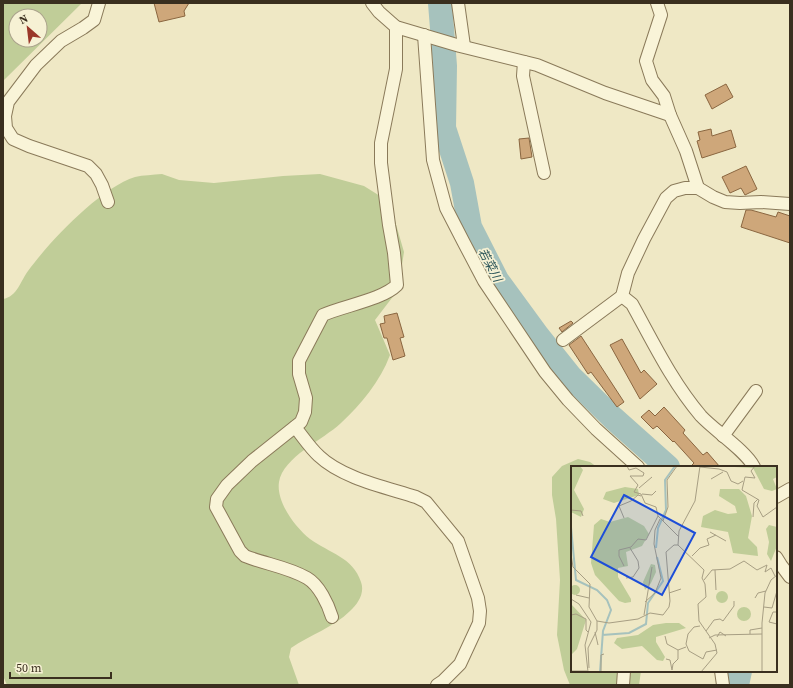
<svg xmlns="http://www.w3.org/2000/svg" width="793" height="688" font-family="'Source Serif 4','Noto Sans JP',serif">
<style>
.green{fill:#c0cd98;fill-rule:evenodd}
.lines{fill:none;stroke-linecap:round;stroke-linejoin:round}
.river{stroke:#a6c2bd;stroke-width:24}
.building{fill:#cea77a;stroke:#8a6640}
.minor-casing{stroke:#8a7a5a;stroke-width:14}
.minor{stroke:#f9f4d8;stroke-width:12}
.labels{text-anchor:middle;stroke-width:3.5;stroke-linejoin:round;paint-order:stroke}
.water-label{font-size:12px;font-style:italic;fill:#2e575a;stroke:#f6f1d4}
.inset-river{fill:none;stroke:#a6c2bd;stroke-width:2}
.inset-road{fill:none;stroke:#a79e83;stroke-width:1}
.view{fill:#1d4ed8;fill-opacity:0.15;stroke:#1d4ed8;stroke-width:2}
.inset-edge{fill:none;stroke:#3a2f1f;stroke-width:2}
</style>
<rect width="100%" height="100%" fill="#efe8c5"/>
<g class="green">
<path d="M3 3H82L3 81ZM16 16H40V40H16Z"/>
<path d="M162 174 179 180 214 183 283 176 320 174 364 186 380 196 395 221 404 252 398 290 375 320 390 355C380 382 361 404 341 423 323 440 283 457 279 482 276 502 295 527 310 539 329 553 353 557 361 582 365 593 358 604 350 611 334 627 310 635 291 648L289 657 299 685H7L3 676V299C17 297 21 280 28 271 50 241 100 188 135 177 143 175 153 175 162 174Z"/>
<path d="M578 459 590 462 597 467H572V671H641L639 685H570L564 670 557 635 560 580 556 519 552 495V477L562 466Z"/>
</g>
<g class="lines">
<g class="river">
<path d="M440 3 445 66 444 128 462 183 470 227 497 280 538 336 570 376 613 418 668 467"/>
<path d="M737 685 740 671"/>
</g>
</g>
<g class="building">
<path d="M154 3H189L184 11 185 16 159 22Z"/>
<path d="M726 84 733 97 712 109 705 95Z"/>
<path d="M711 129 712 136 731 130 736 147 702 158 697 141 700 140 698 132Z"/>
<path d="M529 138 532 157 521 159 519 139Z"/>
<path d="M746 166 757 189 745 195 741 188 730 193 722 177Z"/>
<path d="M746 210H751L776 217 778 212 790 216V243L741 227Z"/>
<path d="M397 313 404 337 400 338 405 356 393 360 387 338H384L380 324 385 323 384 316Z"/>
<path d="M571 321 573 323 562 332 559 328Z"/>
<path d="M581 336 624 402 617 407 591 372 588 374 569 345Z"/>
<path d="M622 339 641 373 644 370 657 384 640 399 610 345Z"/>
<path d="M664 407 685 430 683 433 703 455 707 452 720 467H690L694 463 674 441 673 442 657 426 653 429 641 417 649 410 655 416Z"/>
</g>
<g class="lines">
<g class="minor-casing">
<g id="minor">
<path d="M99 3 94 20 83 28 61 41 36 65 8 102 5 116 6 128 13 139 29 146 88 166 96 174 102 185 108 202"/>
<path d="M372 3 379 12 396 27 460 46 537 65 605 93 670 115"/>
<path d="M458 3 464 46"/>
<path d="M657 3 661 15 646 61 652 80 664 96 670 115 686 151 698 188"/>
<path d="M424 35 433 160 446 208 463 241 484 281 545 372 568 400 596 429 638 467"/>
<path d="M524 62 523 76 544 173"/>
<path d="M563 340 622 296"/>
<path d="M295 427C303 437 310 448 319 456 342 478 385 487 416 497L426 502 458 541 478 598 480 611 479 623 460 664 443 681 437 685"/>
<path d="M723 436 756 391"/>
<path d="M754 467C745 450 715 431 701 416 672 382 653 342 632 304L622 296 628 273 644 239 666 198 674 191 685 188H698L713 197 725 202 740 203 761 202 790 204"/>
<path d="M776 497 790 489"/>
<path d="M776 557 781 565 790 577"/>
<path d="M332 617C328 604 319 585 307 578 288 567 265 564 245 556L240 551 216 507 217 499 227 485 252 461 301 422 305 412 306 398 299 374V361L323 315C342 306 382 300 397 285L394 253 389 225 381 163V143L396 69V27"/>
<path d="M721 671 723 685"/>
<path d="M623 685 624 671"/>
</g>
</g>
<use href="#minor" class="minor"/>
</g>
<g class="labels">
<g class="water-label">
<text transform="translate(490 265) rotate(62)" y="4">若菜川</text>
</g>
</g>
<g transform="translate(571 466)">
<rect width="206" height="206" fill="#efe8c5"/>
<path d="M0 0H9L12 4 3 24 13 43 10 51 0 46ZM145 0H206V11L202 13 206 23 201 25 193 23 182 2ZM54 21 67 23 68 29 43 37 32 33 35 26ZM149 23H168L175 30 181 50 177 72 186 81 187 90 162 87 157 66 130 61 132 50 144 44 157 48 166 47 164 40 148 30ZM57 51 73 60 78 68 71 80 55 86 57 100 47 102V111L60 133V136L54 137 48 135 24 109 20 97 23 59 30 53 39 56ZM198 59 206 61V80L200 95 196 88 198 76 195 63ZM80 98 84 99 85 106 80 117 74 124 72 116ZM-1 124a5 5 0 1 1 10 0a5 5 0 1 1-10 0ZM145 131a6 6 0 1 1 12 0a6 6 0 1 1-12 0ZM0 138 15 154 6 183 0 189ZM166 148a7 7 0 1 1 14 0a7 7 0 1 1-14 0ZM95 157H108L115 162 85 171V176L94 191 92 195 86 194 71 180 51 183 43 177 46 172 67 169 82 159Z" fill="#c0cd98"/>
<path class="inset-river" d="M0 61 5 114 26 124 36 134 40 144 32 165 29 206M85 82 87 62 95 44 94 14 104 0M31 169 58 167 75 158 77 137 92 115 86 91"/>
<path class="inset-road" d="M56 0 58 4 65 2 73 7 72 10H59L67 19 63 26 70 28 74 37 85 41 87 50 108 71M184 0 180 5 184 12 174 11 171 24 188 34 186 40 192 51 206 41M129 1 148 3 156 6 160 15 167 18 172 15M140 13 152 6M68 22 81 11M71 28 81 29 85 25M0 44 10 45 12 50M182 51 183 37 187 33M53 52 48 40 60 35 67 29 70 30M92 55 97 41 96 14 106 0M139 66 155 75M107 79 133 104 131 112 134 118 135 131 127 138 128 155 144 178 146 187 130 206M107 79 108 65 124 35 129 0M0 88 2 101 19 118 18 141 26 155V164L17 182 18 202M121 90 129 82 138 79 136 73 145 69M53 100 48 90V84L60 81 67 73 75 74 87 50M144 104 145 124M55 112 62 111 68 102 67 95 59 82M133 114 141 104 159 103 173 95 186 104 196 99 194 106 200 102 204 110M98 127 110 123M5 129 18 132M184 132 187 127 195 125M0 133 8 138 20 156 14 179 17 206M74 136 84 127 90 112 83 78 84 64 89 53M193 141 201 142 206 125M206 146H202L198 156 206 158M0 149 5 148 15 153V164L17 166M73 149 81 101M26 155 38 157 67 153 79 147 92 149 98 141 99 135 95 86 103 79H107M129 160 123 161 117 168 115 178 118 185 132 193 135 186 146 184M135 165 143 154 149 153 152 155 163 140V135M24 166 27 179M179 168V164L191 162M94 170 96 178 107 184M146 171 149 166 155 170M138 172 144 169 191 168M95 193 99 194 101 204 102 198 107 193V184L115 181M0 205H16M30 206V189L33 188M191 206V157L194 127 200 114 206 109"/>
<path class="view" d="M53 29 124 67 91 129 20 91Z"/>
<rect width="206" height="206" class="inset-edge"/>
</g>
<rect width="793" height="688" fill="none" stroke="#3a2f1f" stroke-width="8"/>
<g transform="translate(28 28) rotate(332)"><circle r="19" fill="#f6f1d4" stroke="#aba38c"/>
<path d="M0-3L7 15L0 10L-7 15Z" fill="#9a3729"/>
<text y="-6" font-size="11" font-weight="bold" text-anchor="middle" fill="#3a2f1f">N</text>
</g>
<path d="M10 672v6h101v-6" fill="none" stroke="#3a2f1f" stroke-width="2"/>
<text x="16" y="672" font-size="12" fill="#3a2f1f" stroke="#f6f1d4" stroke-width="3" paint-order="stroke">50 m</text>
</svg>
